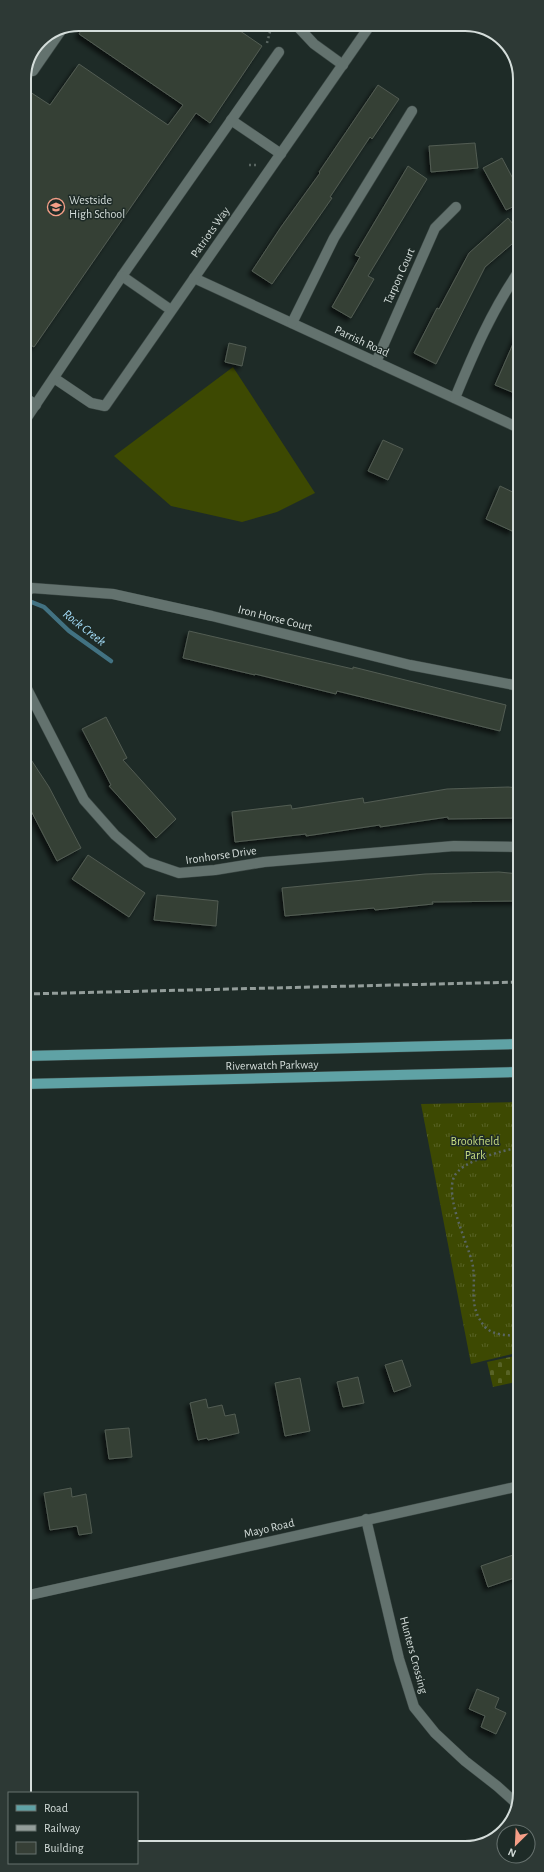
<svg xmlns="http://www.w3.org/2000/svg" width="544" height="1872" font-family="'Alegreya Sans',sans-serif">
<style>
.grass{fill:url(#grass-tufts)}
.cemetery{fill:url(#cemetery-stones)}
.pitch{fill:#3d4902}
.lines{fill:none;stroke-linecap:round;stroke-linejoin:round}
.stream{stroke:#427282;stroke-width:4.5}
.building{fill:#363f36;stroke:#525d53;filter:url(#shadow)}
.minor-casing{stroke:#3c4845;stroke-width:11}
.major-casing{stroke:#3c4845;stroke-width:11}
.path{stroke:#5a6662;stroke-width:2.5;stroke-dasharray:2 3;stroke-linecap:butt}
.minor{stroke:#63726e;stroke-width:10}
.major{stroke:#5fa2a5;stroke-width:10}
.rail{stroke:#939d9a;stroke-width:3;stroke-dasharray:6 3;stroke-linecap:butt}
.labels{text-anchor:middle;stroke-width:3;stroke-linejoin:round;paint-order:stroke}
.poi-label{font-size:12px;fill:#d4ddda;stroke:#1e2b27;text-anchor:start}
.street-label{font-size:12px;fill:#d4ddda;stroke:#1e2b27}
.park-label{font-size:12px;fill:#c7dc80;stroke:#1e2b27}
.water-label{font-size:13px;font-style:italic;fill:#a5defb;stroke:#1e2b27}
.rim{fill:none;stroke:#d4ddda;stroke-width:2}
</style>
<defs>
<pattern id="grass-tufts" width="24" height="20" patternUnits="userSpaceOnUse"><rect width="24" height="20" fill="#3d4902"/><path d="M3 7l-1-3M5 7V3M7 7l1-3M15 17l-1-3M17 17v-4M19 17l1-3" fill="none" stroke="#586326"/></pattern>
<pattern id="cemetery-stones" width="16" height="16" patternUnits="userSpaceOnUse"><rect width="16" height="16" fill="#3d4902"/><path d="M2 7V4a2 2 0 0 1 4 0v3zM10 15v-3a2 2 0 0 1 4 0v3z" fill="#586326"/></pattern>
<filter id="shadow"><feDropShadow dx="-3.5" dy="3.5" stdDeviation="2" flood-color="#0009"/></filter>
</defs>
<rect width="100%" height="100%" fill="#1e2b27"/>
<path class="grass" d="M520 1102V1352L471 1364 421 1104Z"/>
<path class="cemetery" d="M520 1355V1381L493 1387 487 1362Z"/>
<path class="pitch" d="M233 367 315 493 277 512 242 522 171 506 114 456Z"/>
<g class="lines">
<path class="stream" d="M24 599 44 607 69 631 111 661"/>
</g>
<g class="building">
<path d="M85 24H230L262 46 210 123 196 113 34 347 24 341V88L50 105 79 64 168 125 183 105 79 34Z"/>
<path d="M378 85 399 99 372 139 370 137 330 197 332 198 272 284 252 271 281 227 320 173 319 172Z"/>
<path d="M475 143 478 168 431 172 429 146Z"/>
<path d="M502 158 519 190V204L506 210 483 168Z"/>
<path d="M408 166 427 179 368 276 374 279 351 318 332 307 360 257 355 255Z"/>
<path d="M508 218 519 231V238L485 267 436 364 414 353 437 308 439 309 469 253Z"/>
<path d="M519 330V395L495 385Z"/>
<path d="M229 343 246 347 242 366 225 362Z"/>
<path d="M383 440 403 449 388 480 368 471Z"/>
<path d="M500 486 519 495V514L512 531 486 519Z"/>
<path d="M189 631 353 669V667L506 705 500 731 337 691 336 694 255 674V675L183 658Z"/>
<path d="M106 717 127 758 123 760 176 819 156 838 109 786 111 785 82 729Z"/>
<path d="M24 749 49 787 81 848 57 861 27 803H24Z"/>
<path d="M508 787 519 788V818L448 819V817L380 827V825L306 836V834L235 842 232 812 291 805 292 809 363 798 364 803 447 789Z"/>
<path d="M88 855 145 893 129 917 72 879Z"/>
<path d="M499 872 519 874V901L432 902 433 904 375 910 374 908 285 916 282 888 425 874Z"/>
<path d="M157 895 218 901 216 926 154 920Z"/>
<path d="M402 1360 411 1386 394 1392 385 1365Z"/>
<path d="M358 1377 364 1403 343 1407 337 1382Z"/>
<path d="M300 1378 310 1431 285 1436 275 1383Z"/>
<path d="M206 1399 208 1408 222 1405 225 1416 235 1414 239 1433 208 1440 207 1438 198 1440 190 1403Z"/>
<path d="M129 1428 132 1457 109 1459 105 1430Z"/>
<path d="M71 1488 72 1497 86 1494 92 1533 79 1535 77 1526 50 1530 44 1493Z"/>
<path d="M516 1554 520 1565V1576L488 1587 481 1566Z"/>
<path d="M477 1689 499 1698 495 1708 506 1713 496 1734 481 1727 485 1716 469 1709Z"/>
</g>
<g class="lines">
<g class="minor-casing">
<g id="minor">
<path d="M300 24 299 28 314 44 343 65"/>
<path d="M29 68 33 71 60 32"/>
<path d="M231 120 281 154"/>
<path d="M194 278 519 428"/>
<path d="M171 310 122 276 279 52"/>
<path d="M292 323 334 238 412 111"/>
<path d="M376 362 435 228 456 207"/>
<path d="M54 378 91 403 105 406 371 24"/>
<path d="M24 397 36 405"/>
<path d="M455 398C473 354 492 310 519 271"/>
<path d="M24 422 122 276"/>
<path d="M24 593 32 588 113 594 212 616 410 665 519 686"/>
<path d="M24 683 84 800 115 835 147 862 179 873 215 870 264 862 454 846 519 847"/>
<path d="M366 1519 399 1659 414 1707 435 1733 465 1761 497 1786 516 1803"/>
<path d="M25 1596 520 1486"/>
</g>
</g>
<g class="major-casing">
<g id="major">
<path d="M25 1056 520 1044"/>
<path d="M25 1084 520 1072"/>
</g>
</g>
<g class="path">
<path d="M267 43 272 24"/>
<path d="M249 165H258"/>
<path d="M520 1147C503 1151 462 1160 454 1177 445 1197 467 1242 472 1262 478 1286 466 1304 485 1327 494 1336 508 1335 520 1336"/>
</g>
<use href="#minor" class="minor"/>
<use href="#major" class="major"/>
<path class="rail" d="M25 994 519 982"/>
</g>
<defs>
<g id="school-ring" transform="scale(0.9)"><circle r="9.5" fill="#1e2b27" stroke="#f49e87" stroke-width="1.5"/><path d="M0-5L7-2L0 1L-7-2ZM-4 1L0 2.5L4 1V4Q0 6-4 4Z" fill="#f49e87"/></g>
</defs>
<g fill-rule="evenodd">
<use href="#school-ring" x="56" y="207"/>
</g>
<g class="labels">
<g class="poi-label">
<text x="69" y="204">Westside<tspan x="69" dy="14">High School</tspan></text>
</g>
<g class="street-label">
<text transform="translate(210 232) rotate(-55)" y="4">Patriots Way</text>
<text transform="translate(399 276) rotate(-66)" y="4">Tarpon Court</text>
<text transform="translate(362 341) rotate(25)" y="4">Parrish Road</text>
<text transform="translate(275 618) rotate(14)" y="4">Iron Horse Court</text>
<text transform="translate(221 855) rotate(-8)" y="4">Ironhorse Drive</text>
<text transform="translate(272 1065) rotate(-1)" y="4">Riverwatch Parkway</text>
<text transform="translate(269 1528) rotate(-13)" y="4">Mayo Road</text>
<text transform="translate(414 1655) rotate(75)" y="4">Hunters Crossing</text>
</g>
<g class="park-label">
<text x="475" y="1145">Brookfield<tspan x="475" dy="14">Park</tspan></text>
</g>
<g class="water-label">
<text transform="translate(85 627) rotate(38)" y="5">Rock Creek</text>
</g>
</g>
<path d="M0 0H544V1872H0ZM79 31H465A48 48 0 0 1 513 79V1793A48 48 0 0 1 465 1841H79A48 48 0 0 1 31 1793V79A48 48 0 0 1 79 31Z" fill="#2d3935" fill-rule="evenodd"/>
<path class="rim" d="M79 31H465A48 48 0 0 1 513 79V1793A48 48 0 0 1 465 1841H79A48 48 0 0 1 31 1793V79A48 48 0 0 1 79 31Z"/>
<rect x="8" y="1792" width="130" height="72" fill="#1e2b27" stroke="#67726f"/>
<rect x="16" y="1805" width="20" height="6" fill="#5fa2a5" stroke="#67726f"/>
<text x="44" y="1812" font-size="12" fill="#d4ddda">Road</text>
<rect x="16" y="1825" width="20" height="6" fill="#939d9a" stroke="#67726f"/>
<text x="44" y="1832" font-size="12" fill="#d4ddda">Railway</text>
<rect x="16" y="1842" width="20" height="12" fill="#363f36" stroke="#67726f"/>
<text x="44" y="1852" font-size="12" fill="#d4ddda">Building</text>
<g transform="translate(516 1844) rotate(204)"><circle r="19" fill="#1e2b27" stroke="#67726f"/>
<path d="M0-3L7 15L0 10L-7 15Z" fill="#f49e87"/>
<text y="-6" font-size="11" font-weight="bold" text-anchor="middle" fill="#d4ddda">N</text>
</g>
</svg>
